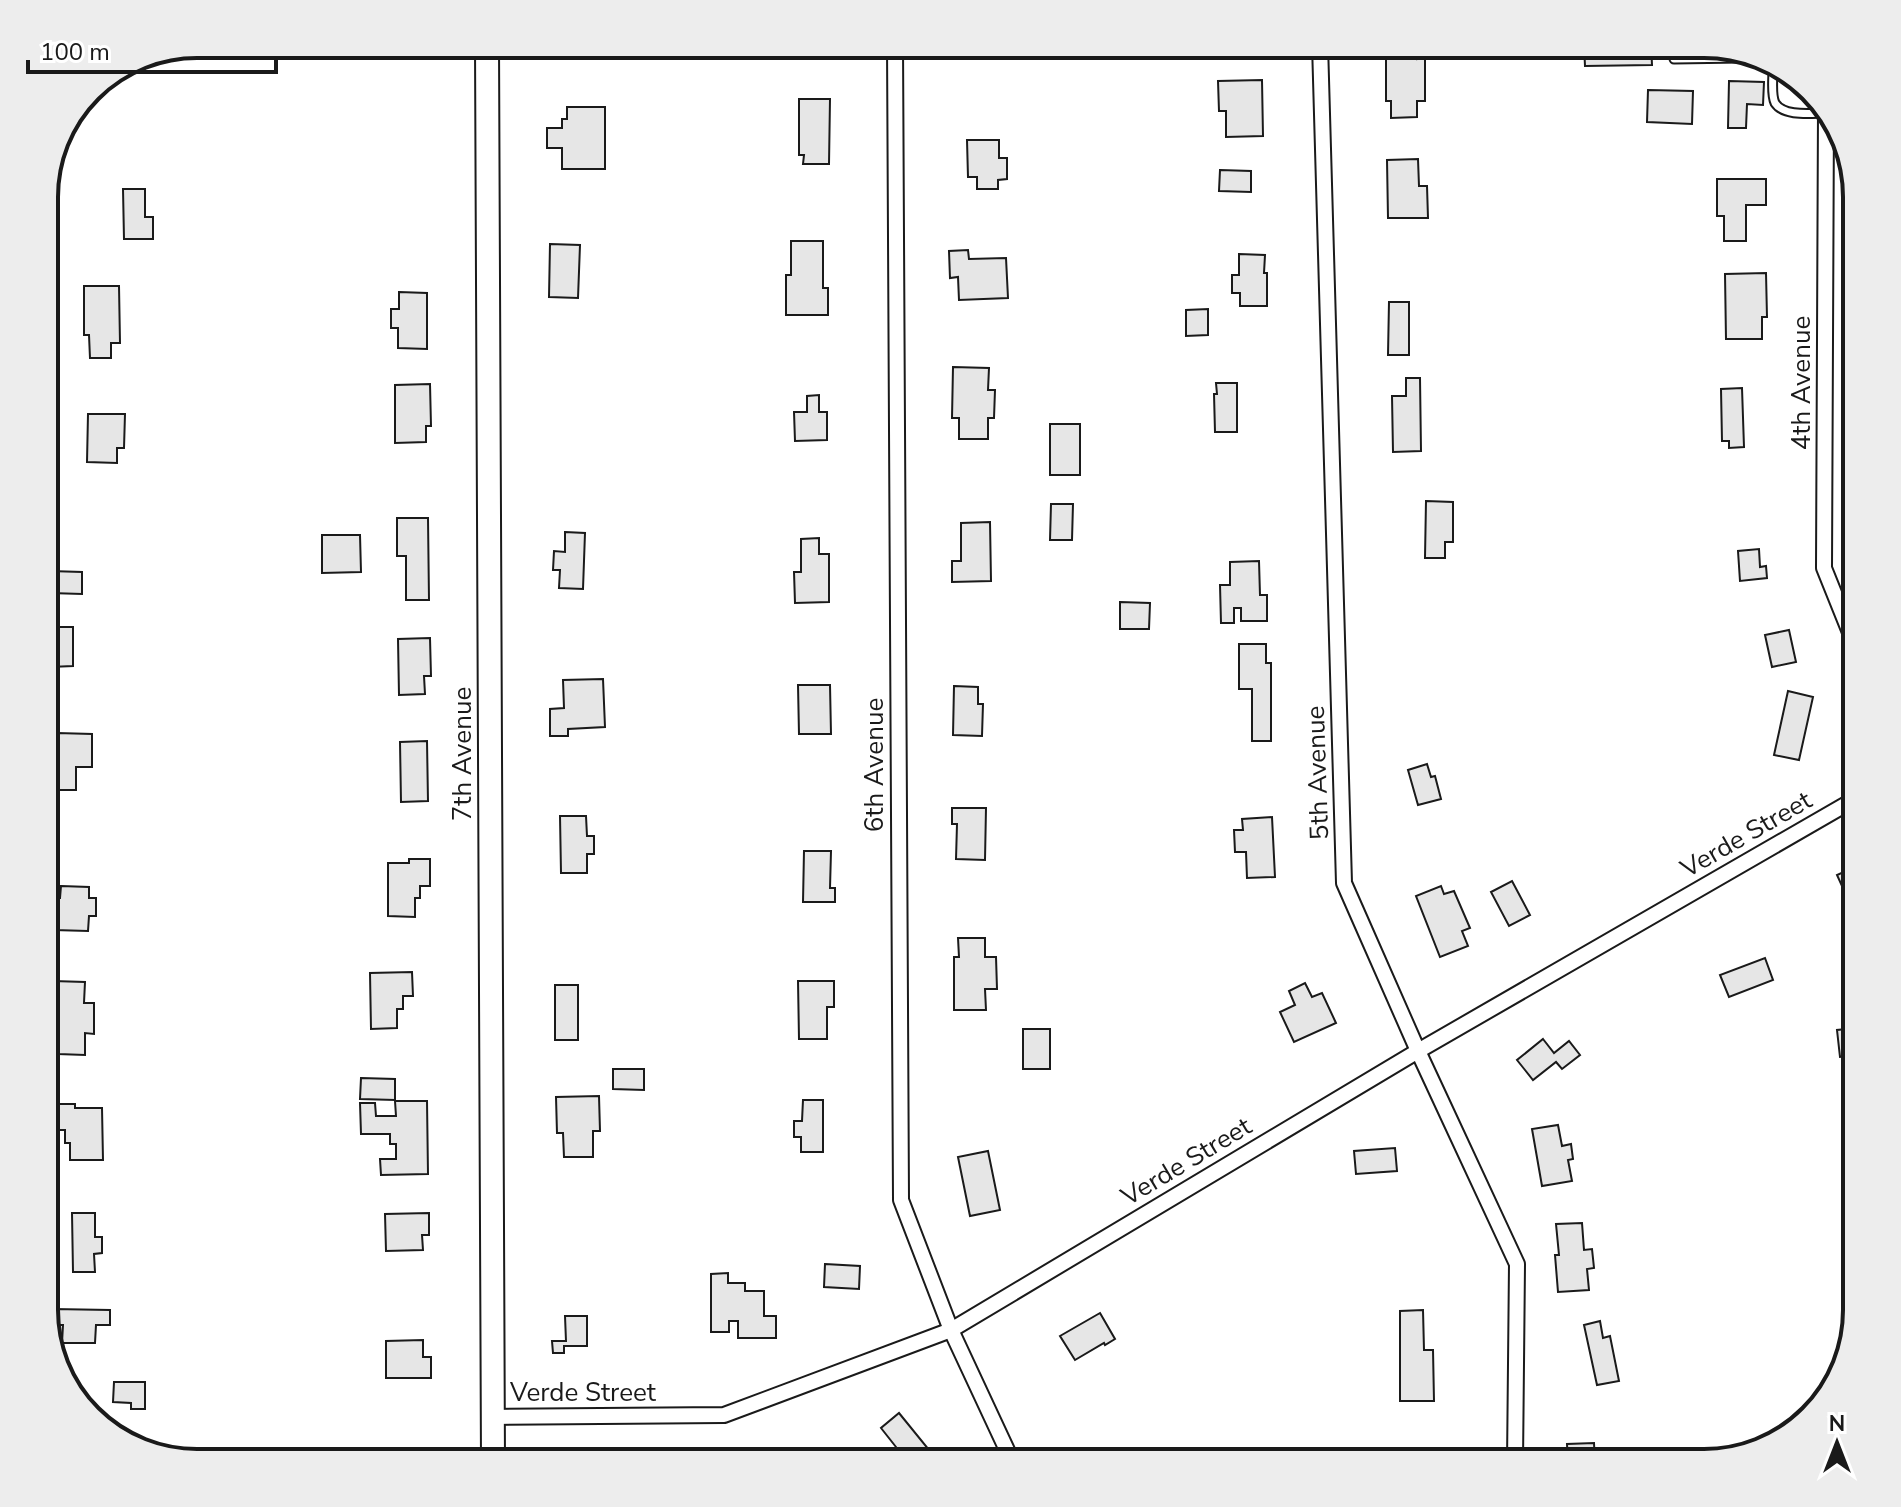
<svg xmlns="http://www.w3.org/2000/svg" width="1901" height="1507" font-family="'Nunito Sans',sans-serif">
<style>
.building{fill:#e6e6e6;stroke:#1a1a1a;stroke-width:2}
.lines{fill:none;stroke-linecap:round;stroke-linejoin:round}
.lane-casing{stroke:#1a1a1a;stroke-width:11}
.street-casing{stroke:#1a1a1a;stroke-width:18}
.secondary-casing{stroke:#1a1a1a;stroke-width:26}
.lane{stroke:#fff;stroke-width:7}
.street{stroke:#fff;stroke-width:14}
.secondary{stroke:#fff;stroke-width:22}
.labels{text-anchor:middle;stroke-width:6;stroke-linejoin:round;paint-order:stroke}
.street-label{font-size:26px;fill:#1a1a1a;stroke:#fff}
.rim{fill:none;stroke:#1a1a1a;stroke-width:4}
</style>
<rect width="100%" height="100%" fill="#fff"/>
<g class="building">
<path d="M1584 44H1651L1652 65 1585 66Z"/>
<path d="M1417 46V59L1425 58V101H1417V117L1391 118V101H1386V47Z"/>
<path d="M1262 80 1263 136 1226 137V111H1219L1218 81Z"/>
<path d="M1729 81 1764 82 1763 105 1747 104 1746 128H1728Z"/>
<path d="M1648 90 1693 91 1692 124 1647 122Z"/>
<path d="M799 99H830L829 164H803L804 155H799Z"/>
<path d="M567 107H605V169H562V148H547V128H562V119H567Z"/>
<path d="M967 140H999V158H1007V179L998 180V189H977V177H968Z"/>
<path d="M1418 159 1419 186H1427L1428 218H1388L1387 160Z"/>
<path d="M1220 170 1251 171V192L1219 191Z"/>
<path d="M1717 179H1766V205H1746V241H1724V216H1717Z"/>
<path d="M123 189H145V217H153V239H124Z"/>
<path d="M791 241H823V288H828V315H786V275H791Z"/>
<path d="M550 244 580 245 578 298 549 297Z"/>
<path d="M968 250 969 259 1006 258 1008 298 959 300 958 277 950 278 949 251Z"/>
<path d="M1239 254 1265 255 1264 273H1267V306H1240V293H1232V275H1239Z"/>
<path d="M1766 273 1767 317H1762V339H1726L1725 274Z"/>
<path d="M84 286H119L120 343H111V358H90L89 335H84Z"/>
<path d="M399 292 427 293V349L398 348V328H391V309H399Z"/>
<path d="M1389 302H1409V355H1388Z"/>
<path d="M1208 309V335L1186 336V310Z"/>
<path d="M953 367 989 368 988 390H995L994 418H988V439H959V418H952Z"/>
<path d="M1406 378H1420L1421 451 1393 452 1392 396H1406Z"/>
<path d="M1216 383H1237V432H1215L1214 394H1217Z"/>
<path d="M430 384 431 426H426V442L395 443V385Z"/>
<path d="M1742 388 1744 447 1729 448V441H1722L1721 389Z"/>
<path d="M819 395V412H827V440L795 441 794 412H807V396Z"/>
<path d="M88 414H125L124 448H117V463L87 462Z"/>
<rect x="1050" y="424" width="30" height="51"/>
<path d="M1426 501 1453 502V542H1445V558H1425Z"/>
<path d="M1051 504H1073L1072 540H1050Z"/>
<path d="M397 518H428L429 600H406V556H397Z"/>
<path d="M990 522 991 581 952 582V561H961V523Z"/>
<path d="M565 532 585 533 583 589 559 588 560 570H553L554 551 565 552Z"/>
<path d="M322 535H360L361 572 322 573Z"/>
<path d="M819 538V554H829V602L795 603 794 572H801V539Z"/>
<path d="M1759 549 1760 567 1766 566 1767 578 1740 581 1738 551Z"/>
<path d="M1259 561 1260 595H1267V621H1241V608H1234V623H1221L1220 585H1230V562Z"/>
<path d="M50 571 82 572V594L50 593Z"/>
<path d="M1120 602 1150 603 1149 629H1120Z"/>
<path d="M53 627H73V666L50 667V643H53Z"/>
<path d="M1789 630 1796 662 1772 667 1765 635Z"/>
<path d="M430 638 431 676H424L425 694 399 695 398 639Z"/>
<path d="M1239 644H1266V663H1271V741H1252V689H1239Z"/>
<path d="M603 679 605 727 568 729V736H550V709L564 708 563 680Z"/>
<path d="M798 685H830L831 734H799Z"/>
<path d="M954 686 978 687V704H983L982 736 953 735Z"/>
<path d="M1788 691 1813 697 1799 760 1774 755Z"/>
<path d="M57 733 92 734V767H76V790H57V768H52V750H57Z"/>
<path d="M427 741 428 801 401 802 400 742Z"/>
<path d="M1427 764 1431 777 1435 776 1441 799 1418 805 1408 770Z"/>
<path d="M952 808H986L985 860 956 859 957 824H952Z"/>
<path d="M560 816H586L587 836H594V854H587V873H561Z"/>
<path d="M1272 817 1275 877 1247 878 1246 852H1235L1234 830H1243L1242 819Z"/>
<path d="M804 851H831L830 888H835V902H803Z"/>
<path d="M409 859H430V886H420V898H415V917L388 916V863H409Z"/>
<path d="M1857 866V906L1852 908 1837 875Z"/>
<path d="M1512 881 1530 915 1509 926 1491 892Z"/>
<path d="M61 886 89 887V898H96V916H89L88 931 54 930 55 898H60Z"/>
<path d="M1441 886 1444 894 1454 891 1470 928 1462 931 1468 946 1440 957 1416 896Z"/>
<path d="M958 938H985V957H996L997 989H985L986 1010H954V957H959Z"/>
<path d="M1765 958 1773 980 1729 997 1720 975Z"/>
<path d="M412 972 413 996H403V1009H397V1028L371 1029 370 973Z"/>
<path d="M53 981 85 982 84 1003H94V1034L85 1033V1055L58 1054V1036H52Z"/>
<path d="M798 981H834V1007H827V1039H799Z"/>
<path d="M1305 983 1312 997 1322 993 1336 1023 1294 1042 1280 1012 1295 1005 1289 991Z"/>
<rect x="555" y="985" width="23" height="55"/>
<path d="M1857 1028V1055L1840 1057 1837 1030Z"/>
<rect x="1023" y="1029" width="27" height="40"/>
<path d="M1543 1039 1554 1053 1569 1041 1580 1055 1562 1069 1556 1062 1533 1080 1517 1060Z"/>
<path d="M613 1069H644V1090L613 1089Z"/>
<path d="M361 1078 395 1079V1100L360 1099Z"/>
<path d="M599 1096 600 1131H593V1157H564L563 1133H557L556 1097Z"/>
<path d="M803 1100H823V1152H801V1137H794V1121H802Z"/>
<path d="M395 1101H427L428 1174 381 1175 380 1159H396V1144H390V1134H361L360 1103H375L376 1116H396Z"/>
<path d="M54 1104H75V1108H102L103 1160H70V1143H65V1130H54Z"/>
<path d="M1558 1125 1562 1146 1571 1144 1573 1159 1568 1160 1572 1181 1542 1186 1532 1129Z"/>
<path d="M1395 1148 1397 1171 1356 1174 1354 1151Z"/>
<path d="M988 1151 1000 1210 970 1216 958 1157Z"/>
<path d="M72 1213H95V1237H102V1253L94 1254 95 1272H73Z"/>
<path d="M429 1213V1235H422L423 1250 386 1251 385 1214Z"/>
<path d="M1582 1223 1584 1250 1592 1249 1594 1268 1587 1269 1589 1290 1558 1292 1555 1255H1559L1556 1224Z"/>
<path d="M1857 1260V1291L1850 1292 1848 1261Z"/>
<path d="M825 1264 860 1266 859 1289 824 1287Z"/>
<path d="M728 1273V1283H745V1291H764V1316H776V1338H738V1321H729V1332H711V1274Z"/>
<path d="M53 1309 110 1310V1325H96L95 1343H62L63 1325H53Z"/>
<path d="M1423 1310 1424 1350H1433L1434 1401H1400V1311Z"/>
<path d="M1100 1313 1115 1339 1105 1345 1104 1343 1075 1360 1060 1336Z"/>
<path d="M565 1316H587V1346H564V1353H553L552 1341H566Z"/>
<path d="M1600 1321 1603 1338 1610 1336 1619 1381 1597 1385 1584 1325Z"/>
<path d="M423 1340V1357H431V1378H386V1341Z"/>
<path d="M114 1382H145V1409H131V1403L113 1402Z"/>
<path d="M899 1413 934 1456 925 1463H901L891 1451 896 1447 881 1428Z"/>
<path d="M1594 1443 1595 1463H1568L1567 1444Z"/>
<path d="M403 1450 430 1451V1463H403Z"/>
</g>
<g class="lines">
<g class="lane-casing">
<g id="lane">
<path d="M1674 59 1742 58"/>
<path d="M1773 70C1773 79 1771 95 1775 103 1784 117 1812 113 1826 113"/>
</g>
</g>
<g class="street-casing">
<g id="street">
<path d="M895 44 901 1200 951 1330 1013 1463"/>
<path d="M1320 44 1344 883 1418 1051 1517 1264 1515 1463"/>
<path d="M1826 110 1824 568 1857 650"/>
<path d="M493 1417 724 1415 951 1330 1418 1051 1857 798"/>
</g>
</g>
<g class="secondary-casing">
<path id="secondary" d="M487 44 493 1463"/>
</g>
<use href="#lane" class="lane"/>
<use href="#street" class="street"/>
<use href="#secondary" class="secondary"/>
</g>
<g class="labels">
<g class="street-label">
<text transform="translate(1801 383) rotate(-90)" y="9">4th Avenue</text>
<text transform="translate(462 754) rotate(-90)" y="9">7th Avenue</text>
<text transform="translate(874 765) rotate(-90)" y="9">6th Avenue</text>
<text transform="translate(1317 773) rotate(-92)" y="9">5th Avenue</text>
<text transform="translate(1746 834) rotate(-30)" y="9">Verde Street</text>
<text transform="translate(1186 1161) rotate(-31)" y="9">Verde Street</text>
<text x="583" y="1401">Verde Street</text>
</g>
</g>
<path d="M0 0H1901V1507H0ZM197 58H1704A139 139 0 0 1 1843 197V1310A139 139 0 0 1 1704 1449H197A139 139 0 0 1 58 1310V197A139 139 0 0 1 197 58Z" fill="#ededed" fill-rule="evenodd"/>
<path class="rim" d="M197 58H1704A139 139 0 0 1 1843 197V1310A139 139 0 0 1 1704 1449H197A139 139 0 0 1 58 1310V197A139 139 0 0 1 197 58Z"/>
<g transform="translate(1837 1443)" stroke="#ffffff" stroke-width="6" paint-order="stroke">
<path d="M0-6L14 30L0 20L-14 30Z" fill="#1a1a1a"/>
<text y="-12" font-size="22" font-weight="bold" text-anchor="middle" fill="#1a1a1a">N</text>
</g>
<path d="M28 60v12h248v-12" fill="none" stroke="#1a1a1a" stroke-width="4"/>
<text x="40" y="60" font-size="24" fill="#1a1a1a" stroke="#ffffff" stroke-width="6" paint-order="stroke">100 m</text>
</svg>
